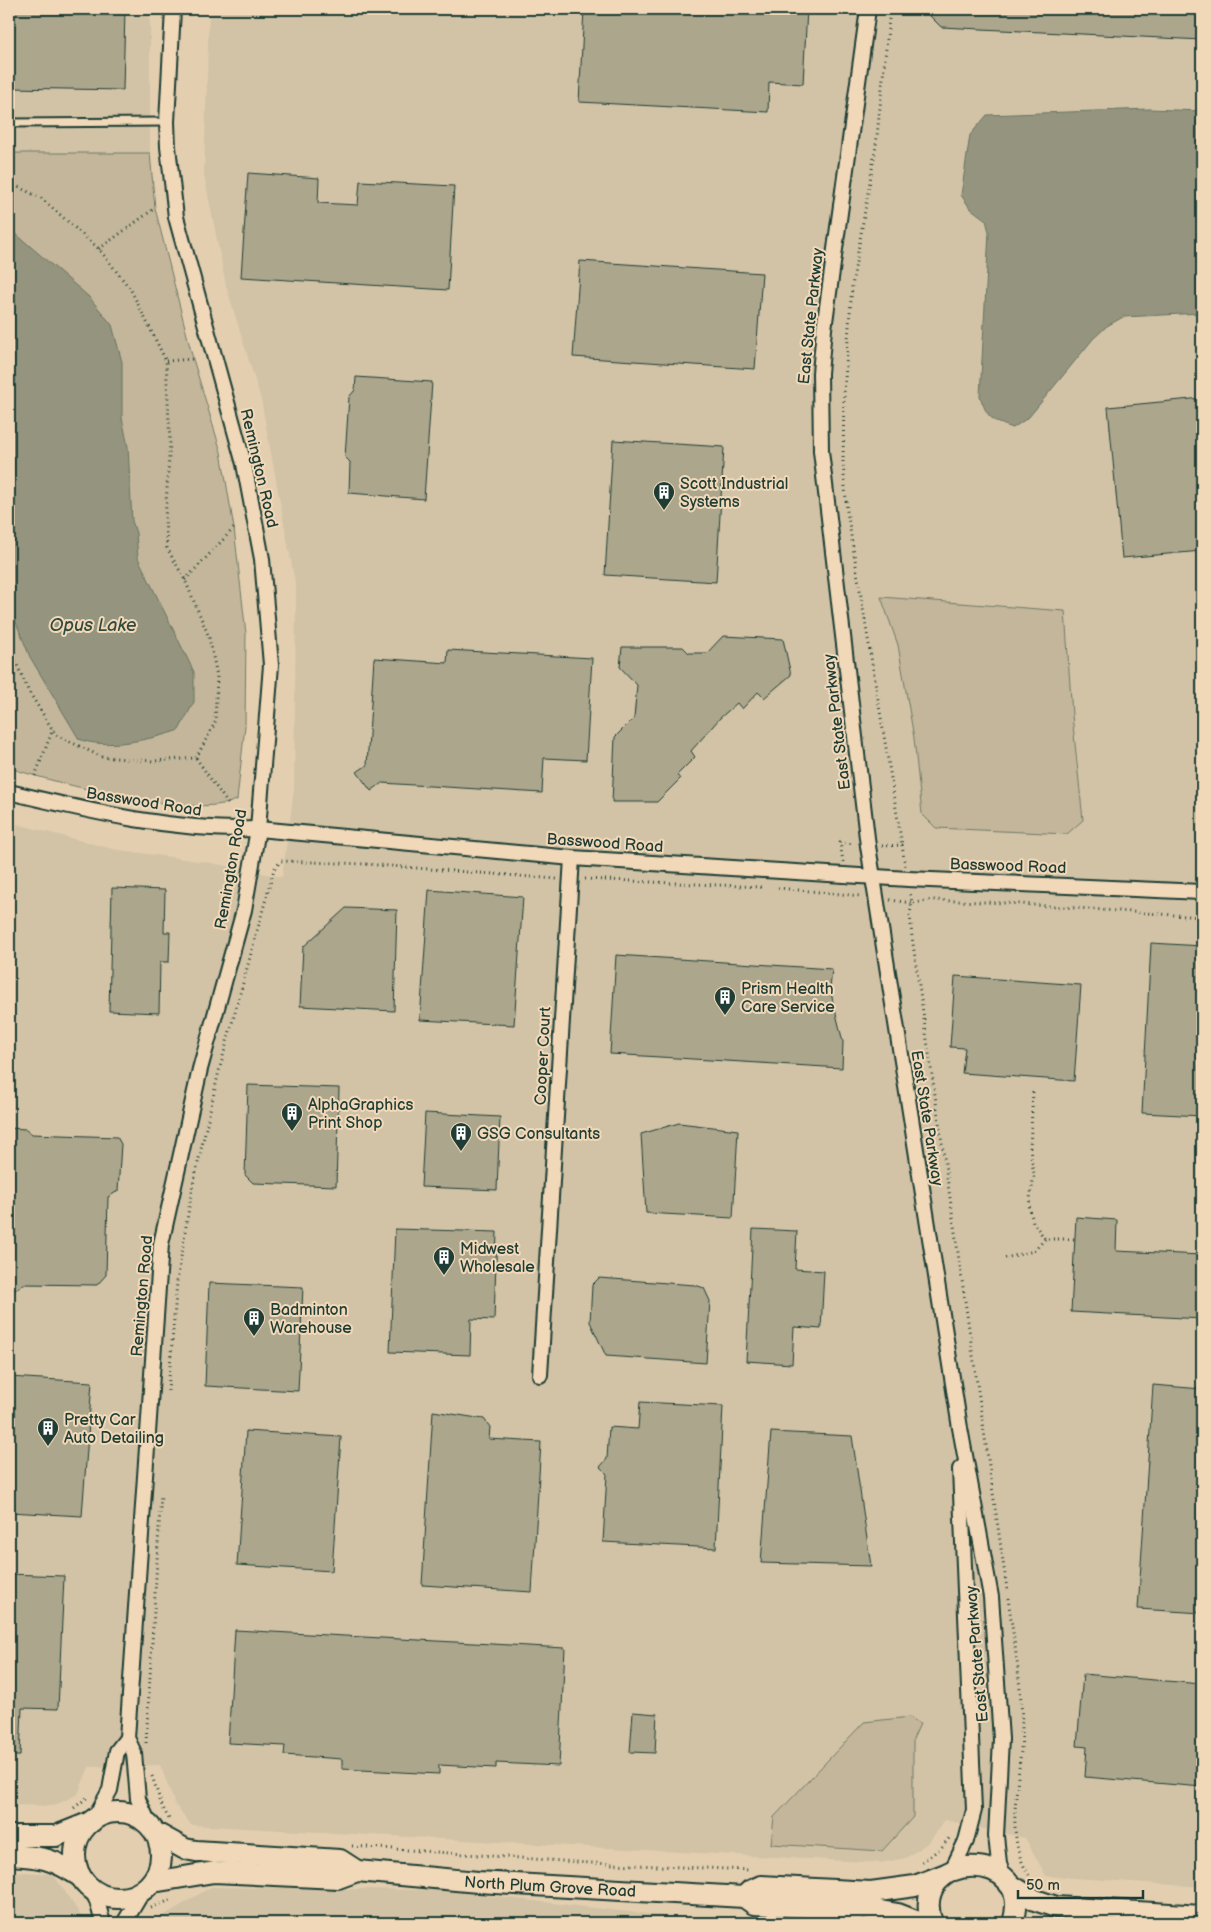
<svg xmlns="http://www.w3.org/2000/svg" width="1211" height="1932" font-family="'Balsamiq Sans',sans-serif">
<style>
.built{fill:#d2c3a6}
.green{fill:#c3b69b;stroke:#717a68}
.water{fill:#95957f;stroke:#667261}
.building{fill:#aca68d;stroke:#1f3d34}
.lines{fill:none;stroke-linecap:round;stroke-linejoin:round}
.lane-casing{stroke:#1f3d34;stroke-width:11}
.street-casing{stroke:#1f3d34;stroke-width:18}
.secondary-casing{stroke:#1f3d34;stroke-width:24}
.path{stroke:#1f3d34;stroke-width:3;stroke-dasharray:1 4;stroke-linecap:butt}
.lane{stroke:#f0d8b8;stroke-width:7}
.street{stroke:#f0d8b8;stroke-width:14}
.secondary{stroke:#f0d8b8;stroke-width:20}
.labels{text-anchor:middle;stroke-width:4;stroke-linejoin:round;paint-order:stroke}
.street-label{font-size:16px;fill:#1f3d34;stroke:#f0d8b8}
.poi-label{font-size:16px;fill:#1f3d34;stroke:#f0d8b8;text-anchor:start}
.water-label{font-size:18px;font-style:italic;fill:#314a3f;stroke:#f0d8b8}
</style>
<rect width="100%" height="100%" fill="#e3cfb0"/>
<filter id="ink" filterUnits="userSpaceOnUse"><feTurbulence type="fractalNoise" baseFrequency=".02" numOctaves="2"/><feDisplacementMap in="SourceGraphic" scale="10" xChannelSelector="R" yChannelSelector="G"/><feConvolveMatrix kernelMatrix="1 2 1 2 8 2 1 2 1" color-interpolation-filters="sRGB"/></filter>
<g filter="url(#ink)">
<g class="built">
<rect x="9" y="9" width="141" height="144"/>
<path d="M209 9H1202V1887L1046 1876 1025 1838 945 1820 929 1842 906 1858 881 1863 191 1825 175 1804 160 1765 89 1767 78 1794 53 1806 9 1805V822L113 849 206 862 282 877 294 789 296 588 261 400 226 286 204 175Z"/>
<path d="M9 1871 53 1874 82 1917 158 1919 211 1887 439 1890 725 1923H9Z"/>
</g>
<g class="green">
<path d="M9 153H150L155 208 193 359 221 452 234 528 246 634 245 726 237 800C192 820 58 783 9 768Z"/>
<path d="M881 597 1065 611 1072 715 1083 820 1067 834 936 828 922 814 914 738 898 645Z"/>
<path d="M910 1717 920 1724 913 1739V1817L882 1851 771 1844 774 1817 864 1722Z"/>
</g>
<g class="water">
<path d="M1149 109 1202 111V313L1123 317 1107 326 1093 339 1029 417 1013 428C992 421 987 418 980 396L989 232 986 220 970 208 961 195 970 135 987 115Z"/>
<path d="M9 228 89 297 112 325 122 362V418L128 447 132 521 136 533 138 558 194 672V702L179 730C153 739 105 750 79 739L30 657 9 605Z"/>
</g>
<g class="building">
<path d="M9 9H125L123 90 9 88Z"/>
<path d="M584 9H807L803 84 769 82 768 112 579 102Z"/>
<path d="M923 9H1202V40L941 27Z"/>
<path d="M248 173 319 178 318 203 358 205 360 181 454 186 448 290 241 277Z"/>
<path d="M580 261 762 273 755 369 573 357Z"/>
<path d="M356 377 432 382 424 499 349 493 350 462 345 457 349 397 355 390Z"/>
<path d="M1202 398V551L1122 558 1108 407Z"/>
<path d="M613 440 724 447 716 582 605 575Z"/>
<path d="M723 636 783 639 791 675 764 698 758 692 742 709 737 703 720 718 691 751 695 757 677 775 680 779 657 802H612L615 737 634 718 637 685 620 667 622 647H683L689 653H707Z"/>
<path d="M448 650 592 658 586 760 544 758 542 793 382 783 371 791 357 772 367 765 374 658 447 663Z"/>
<path d="M112 888 165 890 164 932H170L169 962H160L159 1013 109 1011Z"/>
<path d="M429 890 523 897 514 1025 420 1020Z"/>
<path d="M346 908 397 910 394 1011 300 1006 303 947Z"/>
<path d="M1151 943 1202 946V1116L1142 1113Z"/>
<path d="M616 955 832 969 830 989 843 1042 842 1068 610 1054Z"/>
<path d="M955 976 1081 985 1074 1081 962 1073 965 1048 950 1047Z"/>
<path d="M248 1085 339 1088 336 1186 253 1183 245 1175Z"/>
<path d="M425 1113 500 1117 497 1190 421 1187Z"/>
<path d="M679 1123 738 1130 733 1218 646 1213 641 1134Z"/>
<path d="M9 1128 26 1129 32 1134 117 1137 121 1144 118 1191 108 1197 106 1275 97 1285 24 1284 9 1294Z"/>
<path d="M1076 1217 1117 1220 1116 1251 1202 1255V1319L1071 1312Z"/>
<path d="M395 1229 497 1232 494 1320 471 1319 470 1355 390 1352Z"/>
<path d="M753 1229 797 1231 795 1269 824 1271 821 1329 794 1327 792 1364 746 1361Z"/>
<path d="M599 1278 695 1285 704 1288 710 1301 706 1363 606 1356 590 1322 592 1285Z"/>
<path d="M209 1283 303 1287 298 1391 205 1386Z"/>
<path d="M9 1377 92 1382 82 1516 9 1512Z"/>
<path d="M1153 1385 1202 1389V1613L1138 1609Z"/>
<path d="M640 1402 723 1406 716 1548 603 1542 607 1474 600 1467 607 1459 609 1427 638 1429Z"/>
<path d="M433 1411 484 1419 490 1427 489 1439 541 1442 532 1592 422 1585Z"/>
<path d="M246 1431 341 1437 332 1571 237 1565Z"/>
<path d="M771 1432 852 1436 871 1566 761 1563Z"/>
<path d="M9 1574 64 1576 58 1709 22 1708 20 1756H9Z"/>
<path d="M235 1630 565 1648 559 1766 496 1763V1768L439 1765V1774L342 1769V1759L284 1755 285 1746 228 1743Z"/>
<path d="M1083 1674 1202 1684V1787L1085 1777 1087 1747 1077 1746Z"/>
<path d="M633 1712 657 1714 655 1753 630 1752Z"/>
</g>
<g class="lines">
<g class="lane-casing">
<path id="lane" d="M9 123 167 122"/>
</g>
<g class="street-casing">
<g id="street">
<path d="M868 9 824 329 820 373 821 451 868 846 960 1428 991 1597 1001 1739 996 1836 999 1863 1004 1879"/>
<path d="M9 792C93 812 171 831 258 829L572 858 908 879 1202 892"/>
<path d="M540 1375 572 858"/>
<path d="M94 1819 110 1790 117 1751 127 1738"/>
<path d="M150 1826 138 1799 134 1753 127 1738 161 1244 200 1069 244 910 258 829 271 665 262 559 244 464 176 217 168 147 167 122 173 9"/>
<path d="M952 1870 966 1841 974 1810 960 1469"/>
<path d="M92 1890 97 1901 103 1923"/>
<path d="M124 1923 143 1891"/>
</g>
</g>
<g class="secondary-casing">
<g id="secondary">
<circle cx="118" cy="1855" r="43"/>
<path d="M156 1833 185 1849 196 1851 340 1860 357 1871"/>
<path d="M9 1836H56L91 1822"/>
<path d="M9 1855C43 1857 52 1858 81 1877"/>
<path id="s1" d="M153 1882 214 1872 338 1878 357 1871 478 1882 744 1897 754 1904 880 1911 898 1914 921 1923"/>
<path d="M1009 1884 1035 1900 1056 1907 1202 1916"/>
<path d="M744 1897 750 1891 761 1886 871 1892 915 1886 946 1874"/>
<path d="M932 1923C907 1850 1037 1846 1013 1923"/>
</g>
</g>
<g class="path">
<path d="M890 9 876 146 852 286 844 393 843 463 847 511 902 845"/>
<path d="M9 184 14 185 41 198 99 249 131 290 166 361 170 442 165 520 167 548 185 580 209 637 217 676 215 723 196 758 153 761 102 757 56 735 29 692 9 647"/>
<path d="M99 249 155 208"/>
<path d="M166 361 193 359"/>
<path d="M185 580 234 528"/>
<path d="M196 758 228 804"/>
<path d="M35 776 53 729"/>
<path d="M882 846 902 845 905 866"/>
<path d="M843 862 840 842 853 844"/>
<path d="M585 879 762 887"/>
<path d="M778 888 861 896"/>
<path d="M890 900 912 903 910 892"/>
<path d="M1033 1092 1030 1148 1034 1175 1029 1205 1033 1222 1045 1239H1075"/>
<path d="M1005 1258 1034 1251 1045 1239"/>
<path d="M168 1391 177 1282 192 1189 219 1071 274 869 281 861 365 864 557 879"/>
<path d="M1007 1589 912 937 910 914 912 903 933 900 1006 903 1202 917"/>
<path d="M1008 1598C1014 1641 1022 1686 1022 1730 1022 1775 1002 1835 1029 1875"/>
<path d="M146 1743 161 1494"/>
<path d="M152 1776 162 1806 169 1819"/>
<path d="M74 1808 89 1796"/>
<path d="M352 1846 590 1863 750 1870"/>
<path d="M922 1862 941 1848 950 1837"/>
<path d="M151 1908 173 1899"/>
</g>
<use href="#lane" class="lane"/>
<use href="#street" class="street"/>
<use href="#secondary" class="secondary"/>
</g>
</g>
<defs>
<g id="building-pin" transform="scale(1.125)"><path d="M0 17L-7.5 6A9.5 9.5 0 1 1 7.5 6Z" fill="#1f3d34" stroke="#f0d8b8"/><path d="M-4-6H4V6H1V3H-1V6H-4ZM-2.5-4.3h1.7v1.8h-1.7ZM.8-4.3h1.7v1.8H.8ZM-2.5-1h1.7V.8h-1.7ZM.8-1h1.7V.8H.8Z" fill="#fff"/></g>
</defs>
<g fill-rule="evenodd">
<use href="#building-pin" x="664" y="492"/>
<use href="#building-pin" x="725" y="997"/>
<use href="#building-pin" x="292" y="1113"/>
<use href="#building-pin" x="461" y="1133"/>
<use href="#building-pin" x="444" y="1257"/>
<use href="#building-pin" x="254" y="1318"/>
<use href="#building-pin" x="48" y="1428"/>
</g>
<g class="labels">
<g class="street-label">
<text transform="translate(810 316) rotate(-84)" y="6">East State Parkway</text>
<text transform="translate(260 468) rotate(77)" y="6">Remington Road</text>
<text transform="translate(836 722) rotate(-97)" y="6">East State Parkway</text>
<text transform="translate(144 801) rotate(9)" y="6">Basswood Road</text>
<text transform="translate(605 842) rotate(4)" y="6">Basswood Road</text>
<text transform="translate(1008 865) rotate(2)" y="6">Basswood Road</text>
<text transform="translate(230 869) rotate(-80)" y="6">Remington Road</text>
<text transform="translate(542 1056) rotate(-87)" y="6">Cooper Court</text>
<text transform="translate(928 1118) rotate(81)" y="6">East State Parkway</text>
<text transform="translate(141 1296) rotate(-85)" y="6">Remington Road</text>
<text transform="translate(976 1654) rotate(-95)" y="6">East State Parkway</text>
<text dy="6" stroke="none"><textPath href="#s1" startOffset="400">North Plum Grove Road</textPath></text>
</g>
<g class="poi-label">
<text x="680" y="489">Scott Industrial<tspan x="680" dy="18">Systems</tspan></text>
<text x="741" y="994">Prism Health<tspan x="741" dy="18">Care Service</tspan></text>
<text x="308" y="1110">AlphaGraphics<tspan x="308" dy="18">Print Shop</tspan></text>
<text x="477" y="1139">GSG Consultants</text>
<text x="460" y="1254">Midwest<tspan x="460" dy="18">Wholesale</tspan></text>
<text x="270" y="1315">Badminton<tspan x="270" dy="18">Warehouse</tspan></text>
<text x="64" y="1425">Pretty Car<tspan x="64" dy="18">Auto Detailing</tspan></text>
</g>
<g class="water-label">
<text x="93" y="631">Opus Lake</text>
</g>
</g>
<rect width="1211" height="1932" fill="none" stroke="#f0d8b8" stroke-width="30"/>
<rect x="15" y="15" width="1181" height="1902" fill="none" stroke="#1f3d34" stroke-width="2" filter="url(#ink)"/>
<path d="M1018 1890v8h125v-8" fill="none" stroke="#1f3d34" stroke-width="2.5"/>
<text x="1026" y="1890" font-size="15" fill="#1f3d34" stroke="#f0d8b8" stroke-width="4" paint-order="stroke">50 m</text>
</svg>
